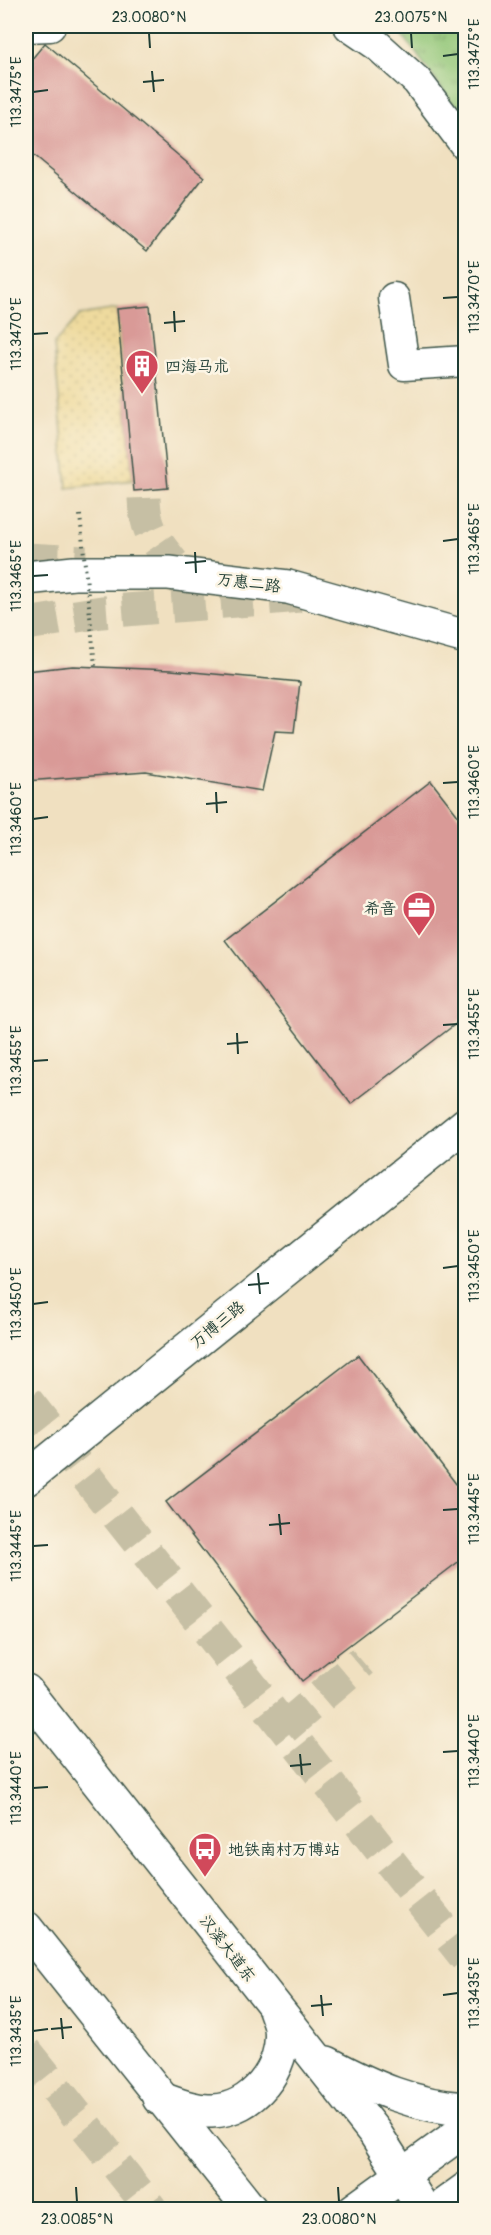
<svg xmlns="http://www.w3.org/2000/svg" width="491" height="2235" font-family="Pangolin,'LXGW WenKai TC',sans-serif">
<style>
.grass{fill:url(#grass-tufts);stroke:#588256;stroke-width:1.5}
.sand{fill:url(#sand-dots);stroke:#868c69;stroke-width:1.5}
.building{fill:#d99a97}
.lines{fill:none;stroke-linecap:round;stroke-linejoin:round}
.secondary-tunnel{stroke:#c6bfa4;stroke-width:33;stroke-dasharray:33 16;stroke-linecap:butt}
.street-casing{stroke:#3e5549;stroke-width:33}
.secondary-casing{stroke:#3e5549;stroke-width:36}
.street{stroke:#fff;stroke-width:30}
.secondary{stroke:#fff;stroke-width:33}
.path-bridge{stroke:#3e5549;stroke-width:4;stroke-dasharray:1.5 4.5;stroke-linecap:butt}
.ticks{fill:none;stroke:#1f3d34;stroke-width:2}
.labels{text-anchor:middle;stroke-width:5;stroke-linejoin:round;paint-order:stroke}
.poi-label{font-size:16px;fill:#1f3d34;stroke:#fcf5e5;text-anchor:start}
.street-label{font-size:16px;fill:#1f3d34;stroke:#fcf5e5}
.neatline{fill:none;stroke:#1f3d34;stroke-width:2}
.ticks-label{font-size:15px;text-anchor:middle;fill:#1f3d34}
</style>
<defs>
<pattern id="grass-tufts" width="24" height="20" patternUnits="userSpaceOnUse" patternTransform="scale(1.5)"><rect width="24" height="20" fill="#91c677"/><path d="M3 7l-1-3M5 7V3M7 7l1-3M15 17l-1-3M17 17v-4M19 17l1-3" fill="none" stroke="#76a262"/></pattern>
<pattern id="sand-dots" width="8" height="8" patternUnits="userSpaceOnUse" patternTransform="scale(1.5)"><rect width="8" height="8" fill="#eeda9e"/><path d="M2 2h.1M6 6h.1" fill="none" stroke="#ccbc89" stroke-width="1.8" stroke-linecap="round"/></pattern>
</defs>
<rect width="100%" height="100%" fill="#fcf5e5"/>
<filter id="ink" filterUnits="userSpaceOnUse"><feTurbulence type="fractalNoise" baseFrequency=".0167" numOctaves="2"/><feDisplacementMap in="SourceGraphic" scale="12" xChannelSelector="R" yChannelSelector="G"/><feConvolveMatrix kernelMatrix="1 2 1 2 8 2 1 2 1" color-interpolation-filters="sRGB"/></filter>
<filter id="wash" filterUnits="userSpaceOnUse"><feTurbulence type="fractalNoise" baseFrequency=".008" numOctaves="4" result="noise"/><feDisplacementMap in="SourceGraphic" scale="24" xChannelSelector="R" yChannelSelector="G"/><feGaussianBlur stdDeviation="1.35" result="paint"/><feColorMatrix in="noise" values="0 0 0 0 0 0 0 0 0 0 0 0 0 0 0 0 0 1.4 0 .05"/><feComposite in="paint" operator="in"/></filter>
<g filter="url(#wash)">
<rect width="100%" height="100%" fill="#f0e0c0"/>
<path class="grass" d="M396 26H465V120Z"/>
<path class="sand" d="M117 309 133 480 67 488 54 344 80 315Z"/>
<g id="blocks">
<g class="building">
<path d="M45 43 204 177 147 251 26 150V66Z"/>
<path d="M150 306 168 488 134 491 117 309Z"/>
<path d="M73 666 171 670 300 682 294 732 275 731 262 791 146 772 26 781V671Z"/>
<path d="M431 781 466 826V1016L351 1104 225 940Z"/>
<path d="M358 1355 466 1497V1556L302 1681 166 1502Z"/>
</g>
</g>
</g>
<g filter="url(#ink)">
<use href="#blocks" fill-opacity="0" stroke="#3e5549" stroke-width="1.5"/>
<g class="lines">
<g class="secondary-tunnel">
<path d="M144 498C145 529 154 539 173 563"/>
<path d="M26 559 86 562"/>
<path d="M26 624 102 612 300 596"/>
<path d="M26 1400 466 1958"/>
<path d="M284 1728 362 1661"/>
<path d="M26 2051 152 2210"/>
</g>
<g class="street-casing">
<g id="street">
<path d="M349 26 377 45 417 81 466 146"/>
<path d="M26 27 50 26"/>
<path d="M394 298 404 365 466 361"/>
</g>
</g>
<g class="secondary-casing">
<g id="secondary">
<path d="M26 578 74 573H169L288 587 466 637"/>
<path d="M26 1479 466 1124"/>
<path d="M26 1691 375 2133 424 2210"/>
<path d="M26 1928 251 2210"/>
<path d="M327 2063C372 2087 414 2106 466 2109"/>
<path d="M159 2098C176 2104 194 2112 212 2111 252 2110 286 2068 281 2028 280 2021 276 2013 274 2006"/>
<path d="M354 2210 466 2129"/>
<path d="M437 2210 466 2189"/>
</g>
</g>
<use href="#street" class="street"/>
<use href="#secondary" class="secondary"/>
<path class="path-bridge" d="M80 515 95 666"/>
</g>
</g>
<path class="ticks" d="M149 33 150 48M411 33 412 48M443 56 458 54M152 71 154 92M143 82 164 80M33 92 48 90M443 298 458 297M174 311 175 332M164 323 185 321M33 334 48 333M443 541 458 539M195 552 196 573M185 563 206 561M33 576 48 575M443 783 458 782M216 792 217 813M206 804 227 802M33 819 48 817M443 1025 458 1024M237 1033 238 1054M227 1044 248 1042M33 1061 48 1060M443 1268 458 1266M258 1273 260 1294M248 1285 269 1283M33 1304 48 1302M443 1510 458 1509M279 1514 281 1535M269 1525 290 1523M33 1546 48 1545M443 1752 458 1751M300 1754 302 1775M290 1766 311 1764M33 1788 48 1787M321 1995 323 2016M443 1995 458 1993M311 2006 332 2004M61 2018 63 2039M51 2029 72 2027M33 2031 48 2029M76 2187 77 2202M338 2187 339 2202"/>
<defs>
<g id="building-pin" transform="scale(1.725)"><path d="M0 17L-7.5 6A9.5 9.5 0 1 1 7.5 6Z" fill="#d1495b" stroke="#fcf5e5"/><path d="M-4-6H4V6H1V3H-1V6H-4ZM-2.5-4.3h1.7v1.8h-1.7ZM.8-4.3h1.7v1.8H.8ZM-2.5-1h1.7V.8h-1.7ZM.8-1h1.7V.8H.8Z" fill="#fff"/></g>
<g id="office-pin" transform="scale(1.725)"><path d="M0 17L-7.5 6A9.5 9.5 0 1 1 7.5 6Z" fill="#d1495b" stroke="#fcf5e5"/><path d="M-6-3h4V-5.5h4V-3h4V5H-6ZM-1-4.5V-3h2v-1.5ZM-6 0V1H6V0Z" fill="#fff"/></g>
<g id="bus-pin" transform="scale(1.725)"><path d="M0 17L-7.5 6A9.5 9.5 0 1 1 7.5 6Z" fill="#d1495b" stroke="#fcf5e5"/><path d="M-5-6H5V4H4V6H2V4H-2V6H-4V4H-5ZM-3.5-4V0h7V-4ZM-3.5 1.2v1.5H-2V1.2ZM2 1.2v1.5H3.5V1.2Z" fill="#fff"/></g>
</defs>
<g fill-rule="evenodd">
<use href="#building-pin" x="142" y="366"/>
<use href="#office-pin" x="419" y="908"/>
<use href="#bus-pin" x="205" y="1849"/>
</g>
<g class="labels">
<g class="poi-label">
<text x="165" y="372">四海马术</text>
<text x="396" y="914" text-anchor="end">希音</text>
<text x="228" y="1855">地铁南村万博站</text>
</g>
<g class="street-label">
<text transform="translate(249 582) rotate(7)" y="6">万惠二路</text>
<text transform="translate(217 1324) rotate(-39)" y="6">万博三路</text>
<text transform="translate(228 1948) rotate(52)" y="6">汉溪大道东</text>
</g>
</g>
<rect width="491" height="2235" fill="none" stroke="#fcf5e5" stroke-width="66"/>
<rect x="33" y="33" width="425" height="2169" class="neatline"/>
<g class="ticks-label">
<text x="149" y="22">23.0080°N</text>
<text x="411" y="22">23.0075°N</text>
<text transform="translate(474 54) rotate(-90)" y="5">113.3475°E</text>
<text transform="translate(16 92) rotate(-90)" y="5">113.3475°E</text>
<text transform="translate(474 297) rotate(-90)" y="5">113.3470°E</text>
<text transform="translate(16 334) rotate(-90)" y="5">113.3470°E</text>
<text transform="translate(474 539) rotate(-90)" y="5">113.3465°E</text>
<text transform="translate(16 576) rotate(-90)" y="5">113.3465°E</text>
<text transform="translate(474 782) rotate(-90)" y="5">113.3460°E</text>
<text transform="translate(16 819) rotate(-90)" y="5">113.3460°E</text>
<text transform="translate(474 1024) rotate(-90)" y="5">113.3455°E</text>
<text transform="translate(16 1061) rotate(-90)" y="5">113.3455°E</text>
<text transform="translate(474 1266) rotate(-90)" y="5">113.3450°E</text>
<text transform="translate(16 1304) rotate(-90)" y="5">113.3450°E</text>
<text transform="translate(474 1509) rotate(-90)" y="5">113.3445°E</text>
<text transform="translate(16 1546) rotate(-90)" y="5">113.3445°E</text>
<text transform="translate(474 1751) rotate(-90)" y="5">113.3440°E</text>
<text transform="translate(16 1788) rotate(-90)" y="5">113.3440°E</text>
<text transform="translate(474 1993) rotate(-90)" y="5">113.3435°E</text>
<text transform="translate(16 2031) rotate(-90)" y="5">113.3435°E</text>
<text x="77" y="2224">23.0085°N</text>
<text x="339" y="2224">23.0080°N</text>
</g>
</svg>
